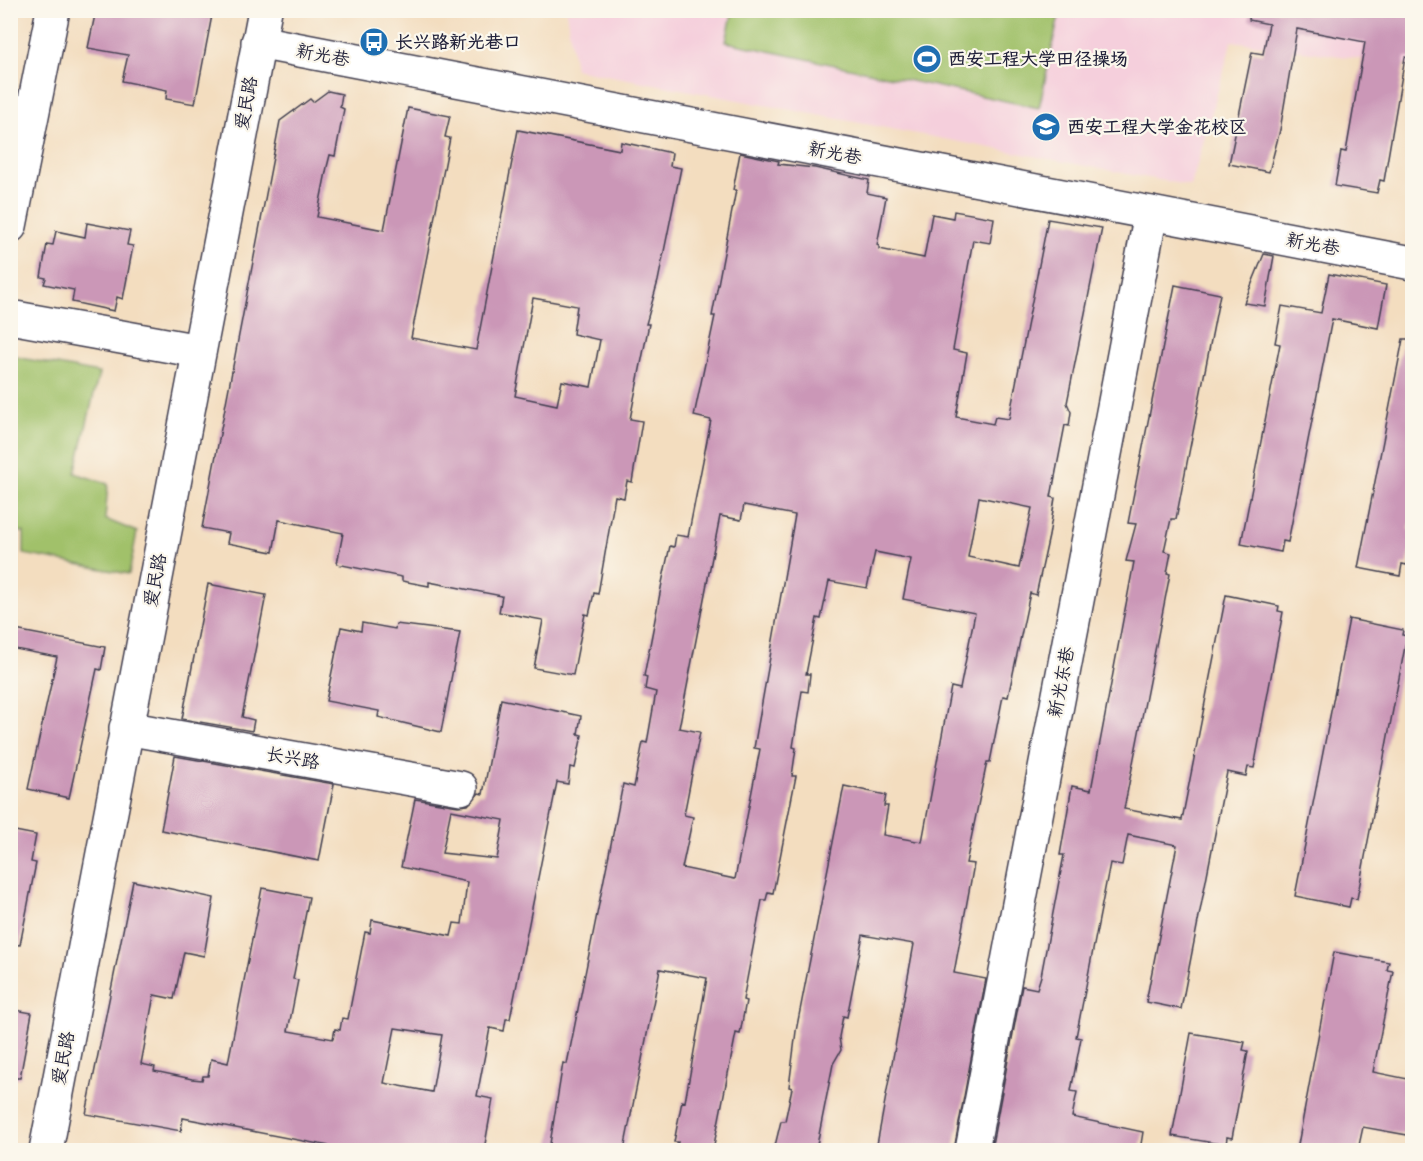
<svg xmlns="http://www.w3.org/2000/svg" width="1423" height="1161" font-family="Itim,'LXGW WenKai TC',sans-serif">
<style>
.built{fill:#f5cfdc}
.green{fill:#a1c16a;stroke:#627252;stroke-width:1.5}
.building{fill:#cb97b7;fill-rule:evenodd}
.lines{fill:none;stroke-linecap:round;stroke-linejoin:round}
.minor-casing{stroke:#413e4f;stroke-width:36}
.minor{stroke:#fff;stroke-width:33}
.labels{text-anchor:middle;stroke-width:4.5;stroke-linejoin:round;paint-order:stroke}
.poi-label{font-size:18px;font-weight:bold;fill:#22223b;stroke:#fbf7ec;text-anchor:start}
.street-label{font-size:18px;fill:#22223b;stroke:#fbf7ec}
</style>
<rect width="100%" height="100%" fill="#fbf7ec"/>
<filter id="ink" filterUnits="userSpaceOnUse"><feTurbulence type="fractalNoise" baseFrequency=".0167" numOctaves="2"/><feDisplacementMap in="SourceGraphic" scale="12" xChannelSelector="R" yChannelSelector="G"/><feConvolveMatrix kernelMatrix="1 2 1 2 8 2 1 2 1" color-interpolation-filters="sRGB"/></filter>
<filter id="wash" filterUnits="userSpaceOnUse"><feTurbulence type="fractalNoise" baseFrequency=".008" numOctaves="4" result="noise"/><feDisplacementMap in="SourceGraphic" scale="24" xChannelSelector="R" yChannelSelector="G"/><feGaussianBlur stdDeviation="1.35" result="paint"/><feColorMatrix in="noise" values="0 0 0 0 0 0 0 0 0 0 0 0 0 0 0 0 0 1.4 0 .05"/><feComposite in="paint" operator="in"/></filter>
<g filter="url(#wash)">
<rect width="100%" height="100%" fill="#f3ddbf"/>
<path class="built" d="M566 11H1412V66L1232 41 1191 186 575 69Z"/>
<g class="green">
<path d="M733 10H1060V11L1039 108 726 42Z"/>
<path d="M11 356 99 373 75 473 108 484 105 519 137 532 129 574 24 554V532L11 531Z"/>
</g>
<g id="blocks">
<g class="building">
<path d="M96 10H213L195 104 166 99 167 90 122 81 128 55 88 48Z"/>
<path d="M1250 10H1413V58L1405 57 1384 181 1380 180 1377 193 1335 186 1341 151 1346 152 1365 42 1297 29 1280 130 1269 172 1229 164 1252 52 1263 54 1269 24 1249 20Z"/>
<path d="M328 91 342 94 340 107 344 109 335 156 330 155 327 167 317 217 384 230 408 108 450 116 445 137 450 138 411 338 476 350 518 130 620 150 621 142 672 153 670 166 681 168 658 281 646 324H649L630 419 642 421 632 482 627 481 624 498 615 496 598 594 594 593 589 615 585 614 573 675 534 668 543 620 499 612 502 596 429 582V586L402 581V577L337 564 343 533 279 520 273 552 227 543 229 533 202 528 280 121 310 99 313 102ZM533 298 577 306 573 334 600 340 591 387 562 381 557 405 515 396Z"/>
<path d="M740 153 779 161 778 164 815 168 869 180 867 193 886 197 877 245 879 246V249L924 258 932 214 953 218 954 211 994 218 990 243 973 240 953 350 967 353 956 417 993 424 995 417 1009 419 1048 219 1102 228 1067 403 1071 412 1069 426 1065 425 1051 497 1055 498 1049 536 1036 595 1030 593 1008 697 1003 696 990 762H987L966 863 974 864 954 973 986 979 954 1150H876L914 944 863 935 847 1017 843 1016 839 1037 841 1050 833 1064 816 1150H774L781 1121H785L792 1088 789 1087 796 1031 844 786 886 795 884 806H888L883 835 922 842 951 687 960 689 975 613 903 599 911 559 875 552 867 588 829 581 821 619 817 618 806 674H810L808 692 802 691 793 747 796 748 792 776H796L773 893 768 892 766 900H762L743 1000 746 1001 740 1034 736 1033 713 1150H676L678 1142H674L682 1101 685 1102 707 978 660 969 624 1150H549L563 1063 567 1064 623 784 634 787 643 742 647 743 656 692 645 689 647 677 644 676 662 583 670 546 674 547 676 535 688 537 711 420 694 416 715 316H712L736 190H733ZM979 497 1032 508 1019 568 968 557ZM744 505 795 515 754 748 760 749 735 879 682 868 693 817 684 815 700 732 679 728 720 516 741 520Z"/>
<path d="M87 223 130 231 127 245 133 246 127 278 123 299 117 297 114 311 72 302 74 290 44 284 46 278 41 277 47 244 53 245 56 231 85 237Z"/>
<path d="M1264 254 1274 256 1265 306 1244 303Z"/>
<path d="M1329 274 1386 285 1378 328 1332 319 1288 542 1283 541 1281 552 1241 544 1280 344 1275 343 1282 306 1321 313Z"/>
<path d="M1175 285 1220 294 1176 519H1171L1164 551 1171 553 1167 573 1170 574 1124 809 1182 820 1226 595 1279 606 1278 611 1283 612 1254 768 1248 767 1246 776 1227 772 1181 1009 1146 1002 1177 845 1128 835 1122 865 1110 863 1076 1037 1081 1038 1071 1091 1077 1092 1072 1117 1143 1132 1140 1150H991L1022 986 1037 989 1041 976 1064 855H1060L1072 786 1091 790 1134 562 1126 561 1136 524 1128 523Z"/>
<path d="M1403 339H1413V510L1409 530H1413V539L1407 565 1402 564 1400 576 1358 568Z"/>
<path d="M208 584 266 595 242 717 254 720 252 731 182 719Z"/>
<path d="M1349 619 1403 630 1402 635 1407 636 1357 899 1351 898 1349 907 1295 896Z"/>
<path d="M362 623 395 629 396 624 460 632 441 732 378 717 379 711 326 701 341 627 361 631Z"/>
<path d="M10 629 105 647 101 670 97 669 69 798 28 789 57 657 10 648Z"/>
<path d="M501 699 581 716 578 734 582 735 575 768 570 767 568 784 557 782 510 1019H506L504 1031 490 1028 477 1096 493 1099 484 1150H350L183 1118 181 1131 86 1114 133 881 214 898 204 956 184 952 174 999 154 995 141 1064 155 1067 154 1071 192 1079 202 1080 203 1076H208L211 1059 228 1063 262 888 309 897 293 979 298 980 288 1031 333 1039 335 1029 340 1030 342 1018 348 1019 365 932 370 933 372 920 451 936 454 923 462 924 467 882 401 867 415 799 458 806 468 805 479 793 483 794ZM451 810 504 820 497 859 442 853ZM395 1028 442 1035 432 1092 384 1083Z"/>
<path d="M175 756 334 784 319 861 161 830Z"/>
<path d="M10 830 36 835 31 862 36 863 20 945 10 944Z"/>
<path d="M1334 952 1389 962 1387 970 1393 971 1373 1072 1413 1080V1136L1363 1127 1358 1150H1297Z"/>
<path d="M10 1009 32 1013 20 1078H10Z"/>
<path d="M1191 1033 1245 1042 1243 1050 1248 1051 1232 1138 1227 1137 1226 1145 1172 1136Z"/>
</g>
</g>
</g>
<g filter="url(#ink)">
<use href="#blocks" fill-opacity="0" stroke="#413e4f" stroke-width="1.5"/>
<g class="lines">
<g class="minor-casing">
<g id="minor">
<path d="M258 42 1412 263"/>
<path d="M10 226 53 10"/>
<path d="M10 317 199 351"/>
<path d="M126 728 461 788"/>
<path d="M46 1150 265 10"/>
<path d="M972 1150 1151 213"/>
</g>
</g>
<use href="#minor" class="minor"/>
</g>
</g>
<defs>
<g id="bus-disc" transform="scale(1.5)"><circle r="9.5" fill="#1f6fb2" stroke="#fbf7ec"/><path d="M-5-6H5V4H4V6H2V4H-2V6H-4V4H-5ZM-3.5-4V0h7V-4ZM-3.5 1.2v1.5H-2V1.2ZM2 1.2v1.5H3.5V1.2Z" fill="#fff"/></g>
<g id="stadium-disc" transform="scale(1.5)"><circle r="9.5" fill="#1f6fb2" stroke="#fbf7ec"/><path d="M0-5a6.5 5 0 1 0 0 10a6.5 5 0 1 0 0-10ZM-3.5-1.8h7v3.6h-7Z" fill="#fff"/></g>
<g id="university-disc" transform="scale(1.5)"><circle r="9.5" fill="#1f6fb2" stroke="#fbf7ec"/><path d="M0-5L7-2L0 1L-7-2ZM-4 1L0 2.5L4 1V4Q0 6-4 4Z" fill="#fff"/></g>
</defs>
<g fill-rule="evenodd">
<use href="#bus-disc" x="374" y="42"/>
<use href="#stadium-disc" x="927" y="59"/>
<use href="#university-disc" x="1046" y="127"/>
</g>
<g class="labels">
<g class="poi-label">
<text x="395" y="48">长兴路新光巷口</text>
<text x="948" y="65">西安工程大学田径操场</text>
<text x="1067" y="133">西安工程大学金花校区</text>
</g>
<g class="street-label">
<text transform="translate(323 55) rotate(11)" y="6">新光巷</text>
<text transform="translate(246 103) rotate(-79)" y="6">爱民路</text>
<text transform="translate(835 153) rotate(11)" y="6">新光巷</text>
<text transform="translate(1313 244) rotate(11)" y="6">新光巷</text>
<text transform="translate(155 580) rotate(-79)" y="6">爱民路</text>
<text transform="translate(1061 682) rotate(-79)" y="6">新光东巷</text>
<text transform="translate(293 758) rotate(10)" y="6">长兴路</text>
<text transform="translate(63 1058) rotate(-79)" y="6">爱民路</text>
</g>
</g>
<rect width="1423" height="1161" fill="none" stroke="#fbf7ec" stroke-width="36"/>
</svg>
